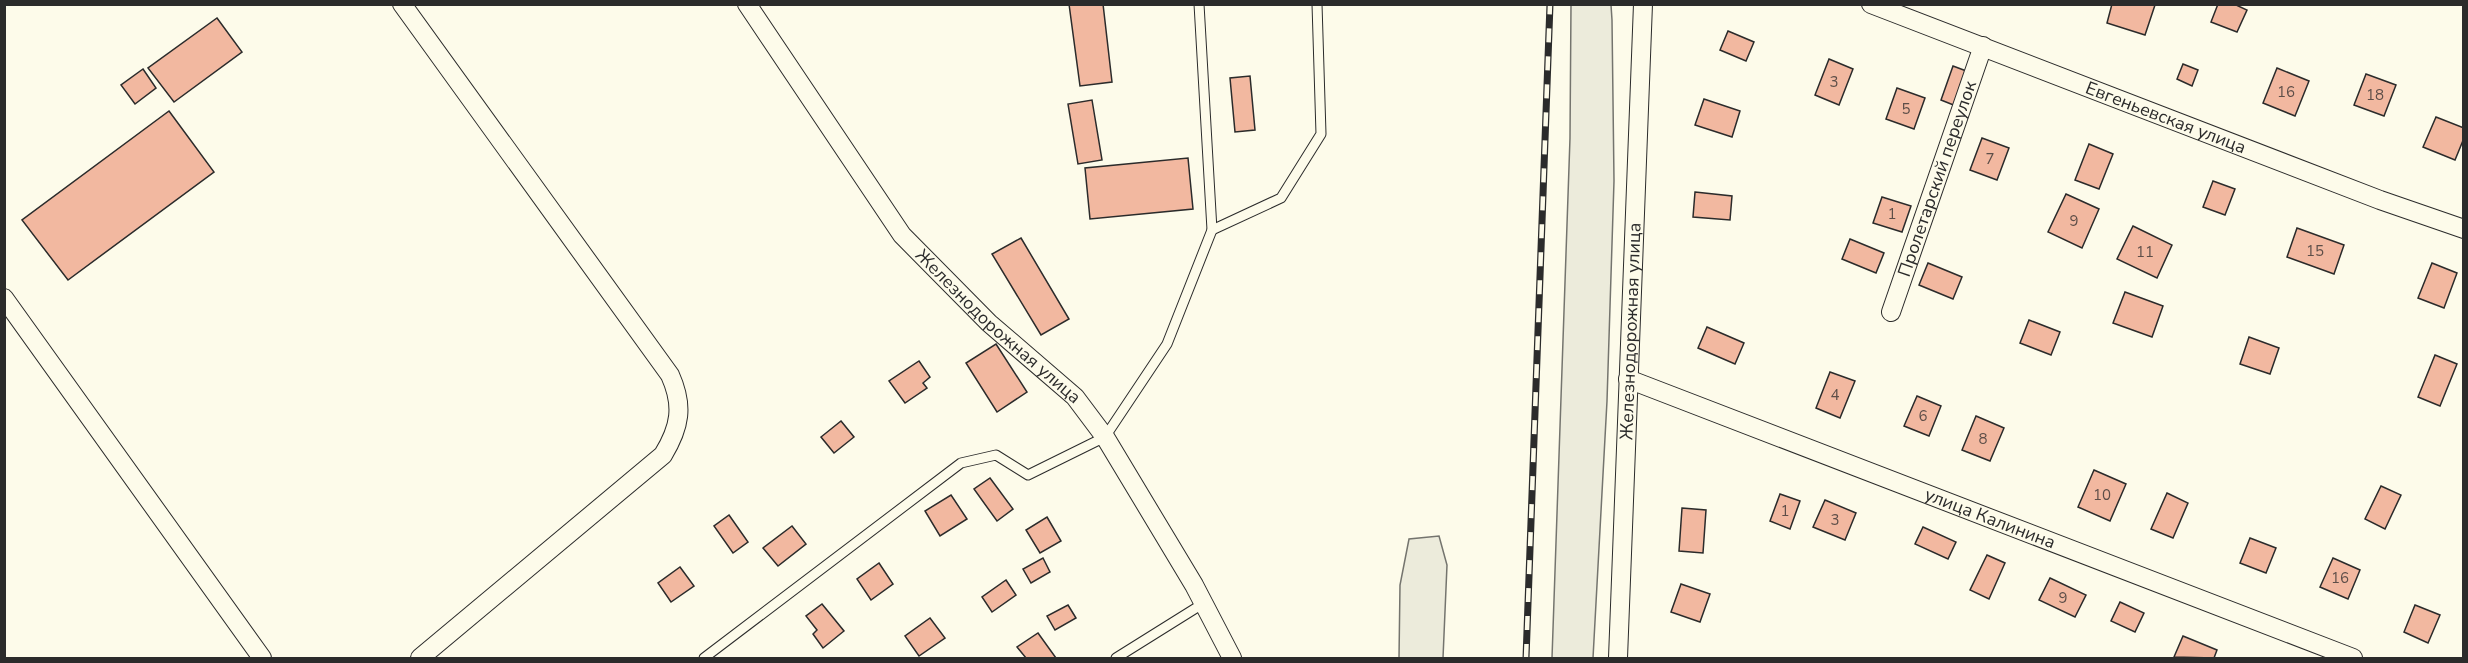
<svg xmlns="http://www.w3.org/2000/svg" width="2468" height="663" font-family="'Nunito Sans',sans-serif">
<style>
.green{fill:#ecebdb;stroke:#74746e;stroke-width:1.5}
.building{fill:#f2b8a0;stroke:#2b2b2b;stroke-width:1.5}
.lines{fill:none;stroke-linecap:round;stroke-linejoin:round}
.lane-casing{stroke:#2b2b2b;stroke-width:11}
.street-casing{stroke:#2b2b2b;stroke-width:20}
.lane{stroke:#fdfbea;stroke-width:9}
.street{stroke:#fdfbea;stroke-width:18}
.rail-casing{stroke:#2b2b2b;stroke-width:7}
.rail{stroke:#fdfbea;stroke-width:4.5;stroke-dasharray:14;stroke-linecap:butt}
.labels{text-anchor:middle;stroke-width:4.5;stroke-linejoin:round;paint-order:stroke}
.number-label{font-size:15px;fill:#5d4e48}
.street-label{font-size:18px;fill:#2b2b2b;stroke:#fdfbea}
</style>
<rect width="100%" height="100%" fill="#fdfbea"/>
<g class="green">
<path d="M1571 5H1611L1612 20 1614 181 1607 401 1593 658H1552L1570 138Z"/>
<path d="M1439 536 1447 565 1443 658H1399L1400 585 1409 539Z"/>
</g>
<g class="building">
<path d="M1069 4H1103L1112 82 1080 86Z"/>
<path d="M2112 4 2155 5 2145 35 2107 23Z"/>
<path d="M2218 4H2234L2247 10 2237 32 2211 22Z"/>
<path d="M217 18 242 52 174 102 148 68Z"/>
<path d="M1728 31 1754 42 1746 61 1720 50Z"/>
<path d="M1829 59 1853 69 1839 105 1815 95Z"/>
<path d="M2183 64 2198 70 2192 86 2177 79Z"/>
<path d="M1953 66 1969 72 1956 106 1941 100Z"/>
<path d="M2277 68 2309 81 2295 116 2263 103Z"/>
<path d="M143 69 156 88 135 104 121 85Z"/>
<path d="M2366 74 2396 85 2384 116 2354 105Z"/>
<path d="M1250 76 1255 130 1235 132 1230 78Z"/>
<path d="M1897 88 1925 98 1914 129 1886 119Z"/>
<path d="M1704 99 1740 111 1732 137 1695 125Z"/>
<path d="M1092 100 1102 160 1078 164 1068 104Z"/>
<path d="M169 111 214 172 68 280 22 220Z"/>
<path d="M2436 117 2464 128V138L2455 160 2423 147Z"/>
<path d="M1982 138 2009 148 1997 180 1970 170Z"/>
<path d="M2089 144 2113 154 2099 189 2075 180Z"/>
<path d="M1188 158 1193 209 1090 219 1085 168Z"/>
<path d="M2213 181 2235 189 2225 215 2203 207Z"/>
<path d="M1695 192 1732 196 1730 220 1693 217Z"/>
<path d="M2066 194 2099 209 2082 248 2048 232Z"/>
<path d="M1882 197 1911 206 1902 232 1873 223Z"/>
<path d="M2133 226 2172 245 2157 278 2117 259Z"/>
<path d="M2297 228 2344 245 2334 274 2287 257Z"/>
<path d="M1021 238 1069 319 1041 335 992 254Z"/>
<path d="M1850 239 1884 253 1876 273 1842 259Z"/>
<path d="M1928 263 1962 277 1953 299 1919 285Z"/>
<path d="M2432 263 2457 273 2444 308 2418 298Z"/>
<path d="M2125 292 2163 306 2152 337 2113 323Z"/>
<path d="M2029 320 2060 332 2051 355 2020 343Z"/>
<path d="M1707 327 1744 343 1735 364 1698 348Z"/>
<path d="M2249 337 2279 348 2270 374 2240 364Z"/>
<path d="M996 344 1027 392 997 412 966 363Z"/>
<path d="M2435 355 2457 364 2440 406 2418 397Z"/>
<path d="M919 361 930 377 923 383 927 388 905 403 889 381Z"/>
<path d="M1830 372 1855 381 1840 418 1816 408Z"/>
<path d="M1917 396 1941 406 1929 436 1904 426Z"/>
<path d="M1976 416 2004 428 1990 461 1962 450Z"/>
<path d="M841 421 854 437 834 453 821 437Z"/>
<path d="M2094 470 2126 484 2110 521 2078 507Z"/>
<path d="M990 478 1013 509 997 521 974 489Z"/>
<path d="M2381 486 2401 495 2385 529 2365 519Z"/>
<path d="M2167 493 2188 503 2173 538 2151 529Z"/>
<path d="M1780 494 1800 501 1790 529 1770 521Z"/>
<path d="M951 495 967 519 940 536 925 511Z"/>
<path d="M1825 500 1856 513 1845 540 1813 527Z"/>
<path d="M1682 508 1706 510 1703 553 1679 551Z"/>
<path d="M729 515 748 542 733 553 714 526Z"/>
<path d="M1047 517 1061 541 1040 553 1026 530Z"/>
<path d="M792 526 806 544 778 566 763 548Z"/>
<path d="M1923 527 1956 542 1948 559 1915 544Z"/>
<path d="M2250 538 2276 548 2266 573 2240 563Z"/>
<path d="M1987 555 2005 563 1989 599 1970 590Z"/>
<path d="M1043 558 1050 572 1031 583 1023 569Z"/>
<path d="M2333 558 2360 570 2348 599 2320 587Z"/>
<path d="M879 563 893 584 871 600 857 579Z"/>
<path d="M680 567 694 586 671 602 658 583Z"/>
<path d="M2050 578 2086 595 2075 617 2039 600Z"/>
<path d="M1006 580 1016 595 992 612 982 597Z"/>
<path d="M1681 584 1710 594 1700 622 1671 612Z"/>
<path d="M2120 602 2144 613 2135 632 2111 621Z"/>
<path d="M822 604 844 631 823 648 813 634 817 630 806 616Z"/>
<path d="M1068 605 1076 618 1055 630 1047 616Z"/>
<path d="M2415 605 2440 615 2428 643 2404 632Z"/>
<path d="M930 618 945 638 919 656 905 636Z"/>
<path d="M1038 633 1056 658H1026L1017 647Z"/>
<path d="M2183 636 2217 650 2214 658 2174 657Z"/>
</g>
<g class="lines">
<g class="lane-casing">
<g id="lane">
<path d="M1212 230 1281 198 1321 134 1317 4"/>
<path d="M704 658 961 463 996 455 1028 475 1105 437 1167 344 1212 230 1199 4"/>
<path d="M1116 658 1204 603"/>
</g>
</g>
<g class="street-casing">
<g id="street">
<path d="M402 4 670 375C684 406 680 427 663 455L420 658"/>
<path id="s1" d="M747 4 902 235 989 323 1075 397 1105 437 1194 585 1232 658"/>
<path id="s2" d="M1871 4 2380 200 2464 229"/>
<path d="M4 298 262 658"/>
<path id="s3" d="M1891 312 1983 46"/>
<path id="s4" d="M1628 379 2353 658"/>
<path id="s5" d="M1618 658 1643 4"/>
</g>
</g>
<use href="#lane" class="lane"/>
<use href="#street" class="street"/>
<g class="rail-casing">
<path id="rail" d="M1526 658 1550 4"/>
</g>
<use href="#rail" class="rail"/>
</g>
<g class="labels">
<g class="number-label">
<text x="1834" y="87">3</text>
<text x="2286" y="97">16</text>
<text x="2375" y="100">18</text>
<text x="1906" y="114">5</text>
<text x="1990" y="164">7</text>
<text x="1892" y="219">1</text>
<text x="2074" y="226">9</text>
<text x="2315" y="256">15</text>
<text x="2145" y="257">11</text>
<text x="1835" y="400">4</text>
<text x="1923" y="421">6</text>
<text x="1983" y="444">8</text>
<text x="2102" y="500">10</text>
<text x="1785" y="516">1</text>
<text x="1835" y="525">3</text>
<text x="2340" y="583">16</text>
<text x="2063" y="603">9</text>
</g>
<g class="street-label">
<text dy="6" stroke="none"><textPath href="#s2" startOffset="316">Евгеньевская улица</textPath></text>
<text dy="6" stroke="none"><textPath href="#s3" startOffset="141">Пролетарский переулок</textPath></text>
<text dy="6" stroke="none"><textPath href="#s1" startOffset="411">Железнодорожная улица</textPath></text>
<text dy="6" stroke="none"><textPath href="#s5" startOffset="327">Железнодорожная улица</textPath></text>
<text dy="6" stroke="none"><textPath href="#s4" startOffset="388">улица Калинина</textPath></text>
</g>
</g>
<rect width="2468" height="663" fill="none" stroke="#2b2b2b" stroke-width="12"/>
</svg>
